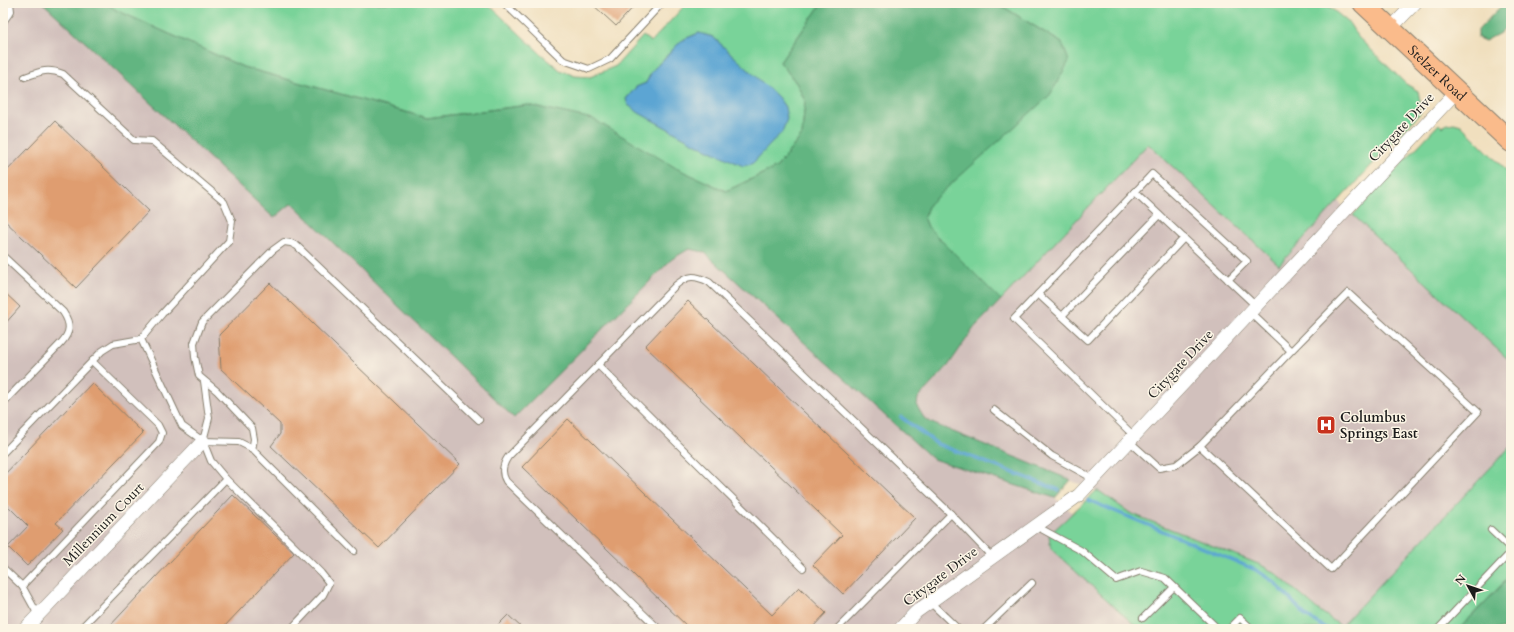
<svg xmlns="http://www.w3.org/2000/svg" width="1514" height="632" font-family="Cardo,serif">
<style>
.industrial{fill:#d1c0bc}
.green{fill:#79d399;stroke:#4a785a;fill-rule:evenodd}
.forest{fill:#62b581;stroke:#3f684e}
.water{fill:#5ba5d3;stroke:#3c6078}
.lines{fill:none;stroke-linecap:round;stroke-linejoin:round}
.stream{stroke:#5ba5d3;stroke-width:3.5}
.building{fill:#df9d6f}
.service-casing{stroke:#867e6d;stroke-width:8}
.minor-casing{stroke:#867e6d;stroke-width:14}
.primary-casing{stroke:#867e6d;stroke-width:22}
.service{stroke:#fff;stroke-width:6}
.minor{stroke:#fff;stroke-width:13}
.primary{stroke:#fabb8b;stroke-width:20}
.labels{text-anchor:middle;stroke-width:3;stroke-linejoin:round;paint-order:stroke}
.street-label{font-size:14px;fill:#1c1c1c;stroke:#fcf5e5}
.poi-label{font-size:14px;font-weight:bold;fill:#1c1c1c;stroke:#fcf5e5;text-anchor:start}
</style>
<rect width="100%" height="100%" fill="#fcf5e5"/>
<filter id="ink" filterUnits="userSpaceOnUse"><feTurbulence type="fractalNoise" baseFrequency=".025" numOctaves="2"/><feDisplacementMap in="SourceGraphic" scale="8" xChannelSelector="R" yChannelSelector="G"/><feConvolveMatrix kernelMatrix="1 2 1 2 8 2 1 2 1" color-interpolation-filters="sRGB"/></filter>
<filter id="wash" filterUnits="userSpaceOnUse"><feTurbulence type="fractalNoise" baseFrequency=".012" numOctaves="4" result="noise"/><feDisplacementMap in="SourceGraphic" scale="16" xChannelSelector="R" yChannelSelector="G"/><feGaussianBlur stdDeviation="0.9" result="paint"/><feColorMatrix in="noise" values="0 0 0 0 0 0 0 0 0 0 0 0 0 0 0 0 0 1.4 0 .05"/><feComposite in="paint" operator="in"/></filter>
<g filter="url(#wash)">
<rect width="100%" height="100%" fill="#f0dfbe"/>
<g class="industrial">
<path d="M3 3H43L274 218 292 203 514 418 672 258 689 249 704 251 933 459 1055 498 1073 513 1049 535 1051 549 1139 629H3Z"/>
<path d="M1148 143 1279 265 1338 201 1511 362V446L1341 626 1317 609 1130 513 1099 491H1096L934 424 924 418 917 406 918 398 948 366 974 328Z"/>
</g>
<g class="green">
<path d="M106 3H487L541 54 560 70 575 76 590 77 616 66 643 36 651 42 687 3H822L780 62 797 84 805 101 802 135 777 167 726 191 528 105 427 118 243 67 116 10ZM699 33 713 37 777 97 785 107 628 105 626 99 636 87 646 83 652 71 682 40Z"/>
<path d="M997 3H1325L1349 23 1358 37 1406 84 1418 91 1420 101 1418 107 1421 112 1279 265 1148 144 1001 300 928 227 924 217 929 204 1062 43Z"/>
<path d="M1454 123 1461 125 1511 175V362L1353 215 1439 124 1442 127 1448 124Z"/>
<path d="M1511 446V575L1459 629H1139L1051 549 1049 535 1096 491H1099L1130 513 1261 565 1275 573 1317 609 1341 626Z"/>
</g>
<g class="forest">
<path d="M43 3H106L116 10 243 67 427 118 528 105 593 119 678 169 726 191 777 167 802 135 805 101 797 84 780 62 822 3H997L1062 43 1069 61 1050 95 929 204 924 217 928 227 1001 300 974 328 948 366 918 398 917 406 924 418 934 424 1071 480 1055 498 933 459 704 252 689 249 672 259 514 418 292 203 274 218Z"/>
<path d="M1504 3H1511V22L1500 33 1485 41 1478 38V30Z"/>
<path d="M1511 576V629H1459Z"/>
</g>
<path class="water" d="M699 33 713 37 778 97 785 107 787 119 782 132 752 164 743 166 696 144 639 113 628 105 626 99 636 87 646 83 652 71 682 40Z"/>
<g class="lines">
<g class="stream">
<path d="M901 417 937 444 1059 490"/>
<path d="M1088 500 1256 570 1274 582 1306 616 1327 629"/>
</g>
</g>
<g id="blocks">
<g class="building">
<path d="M591 3H637L616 26Z"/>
<path d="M55 121 149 211 76 288 3 219V175Z"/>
<path d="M270 283 460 464 379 548 271 446 280 434V424L221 369 219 335Z"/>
<path d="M3 291 20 307 3 326Z"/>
<path d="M688 301 915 518 843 594 813 565 842 535 645 346Z"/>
<path d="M92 383 143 433 56 523 63 529 27 566 8 547 28 526 3 501V476Z"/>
<path d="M568 419 772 615 799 587 826 613 811 629H690L522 467Z"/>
<path d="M233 495 294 553 222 629H107Z"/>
<path d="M508 615 523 629H494Z"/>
</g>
</g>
</g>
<g filter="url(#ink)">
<use href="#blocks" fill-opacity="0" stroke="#867e6d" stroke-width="1"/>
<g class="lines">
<g class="service-casing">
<g id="service">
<path d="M504 3 563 60 589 69 610 59 662 3"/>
<path d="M3 22 11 11 10 3"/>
<path d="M25 77C41 71 48 68 63 74L134 140 152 141 224 202 232 221 229 241 162 314 141 339 182 426 203 441 211 461 226 479 321 573 329 583 323 595 291 629"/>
<path d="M1135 192 1152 174 1247 261 1228 280"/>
<path d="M3 256 63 312C71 324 71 332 61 343L3 403"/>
<path d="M1038 294 1088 340 1184 238"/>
<path d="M1250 312 1291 351 1348 293 1478 412 1331 569 1200 446 1291 351"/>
<path d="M1062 316 1159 215"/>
<path d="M598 365 803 568"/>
<path d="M994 410 1052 456 1094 479"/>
<path d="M1134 436 1014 319 1135 192 1256 306"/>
<path d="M203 441 239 442 251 448 354 551"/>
<path d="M203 441 209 418 204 381"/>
<path d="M1129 441 1159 468 1176 465 1200 446"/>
<path d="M252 450 254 439 252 428 217 391 199 376 195 357 194 343 202 322 273 250 284 242 291 243 297 246 479 420"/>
<path d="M3 453 102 351 113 344 141 339"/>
<path d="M1036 526 1082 551 1116 580 1141 571 1165 578 1218 629"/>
<path d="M1491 530 1511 549"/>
<path d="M3 568 22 586 38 615"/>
<path d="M22 586 159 442 162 433 158 425 92 361"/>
<path d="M930 602 958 629"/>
<path d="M1143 618 1174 587"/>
<path d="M80 629 226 479"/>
<path d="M659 629 506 481C501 473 503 464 508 457L676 285C688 275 694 275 709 282L951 514 992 557"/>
<path d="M837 629 951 514"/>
<path d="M984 629 1032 583"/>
<path d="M1229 629 1240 618 1252 629"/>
<path d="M1438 629 1511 552"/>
</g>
</g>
<g class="minor-casing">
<g id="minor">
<path d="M1390 29 1415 3"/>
<path d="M25 629 203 441"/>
<path d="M900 629 916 612 1079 495 1457 91"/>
</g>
</g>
<g class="primary-casing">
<g id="primary">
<path id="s1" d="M1363 3 1511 142"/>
</g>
</g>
<use href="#service" class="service"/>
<use href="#minor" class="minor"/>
<use href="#primary" class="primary"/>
</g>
</g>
<defs>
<g id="hospital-square" transform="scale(1)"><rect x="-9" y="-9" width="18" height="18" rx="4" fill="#c8321e" stroke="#fcf5e5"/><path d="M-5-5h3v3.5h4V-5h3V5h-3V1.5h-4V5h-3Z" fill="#fff"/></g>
</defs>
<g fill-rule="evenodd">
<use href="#hospital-square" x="1326" y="425"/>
</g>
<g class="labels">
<g class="street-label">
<text dy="5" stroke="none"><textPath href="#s1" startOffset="102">Stelzer Road</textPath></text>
<text transform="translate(1401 127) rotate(-47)" y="5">Citygate Drive</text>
<text transform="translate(1180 364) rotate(-47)" y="5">Citygate Drive</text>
<text transform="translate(103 524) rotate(-46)" y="5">Millennium Court</text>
<text transform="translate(940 576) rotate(-37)" y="5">Citygate Drive</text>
</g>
<g class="poi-label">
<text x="1340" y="422">Columbus<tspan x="1340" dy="16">Springs East</tspan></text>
</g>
</g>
<rect width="1514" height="632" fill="none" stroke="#fcf5e5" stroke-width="16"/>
<g transform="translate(1468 586) rotate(310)" stroke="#fcf5e5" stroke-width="3" paint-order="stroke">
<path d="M0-3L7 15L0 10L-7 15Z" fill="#1c1c1c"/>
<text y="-6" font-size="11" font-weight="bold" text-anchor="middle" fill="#1c1c1c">N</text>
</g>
</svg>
